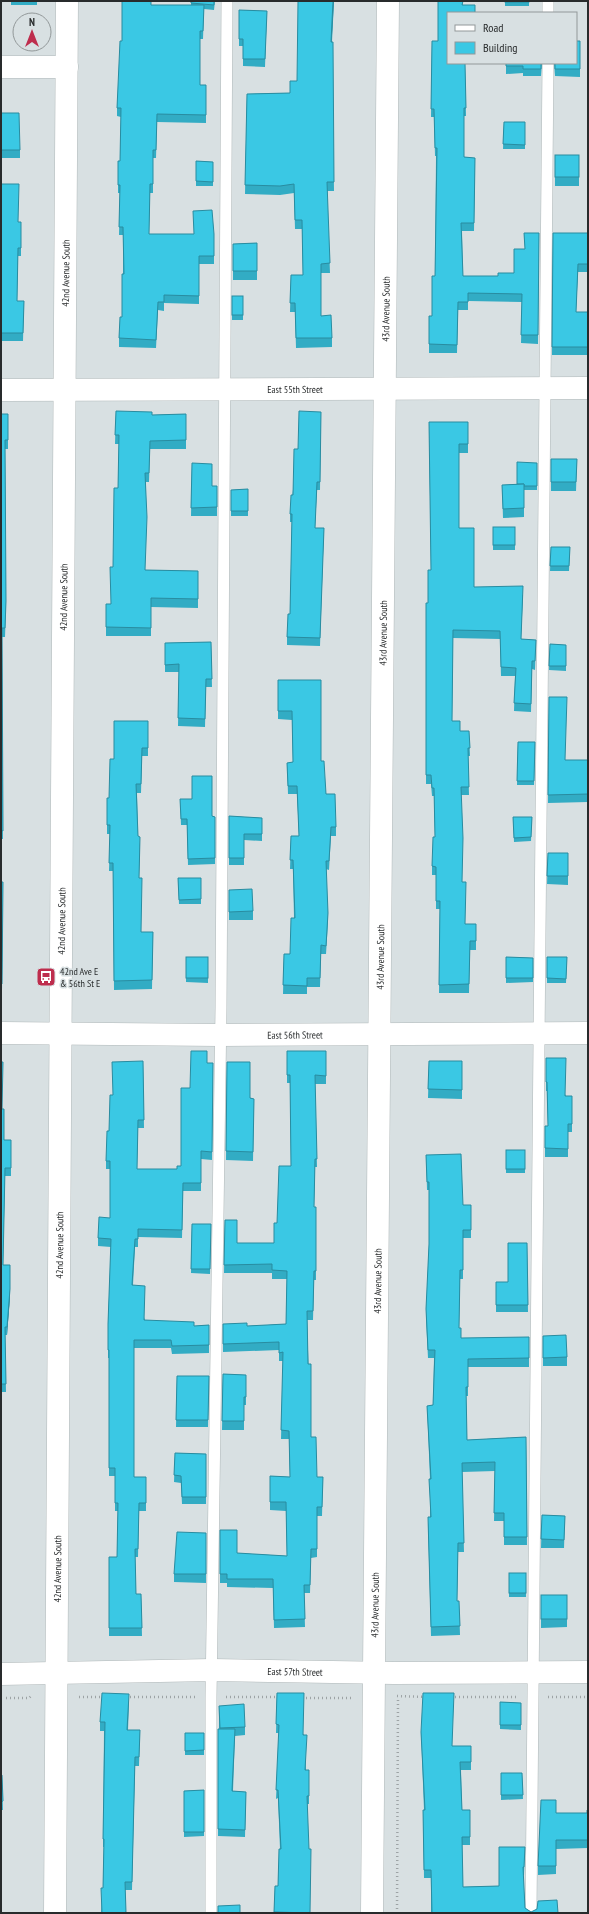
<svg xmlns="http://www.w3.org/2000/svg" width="589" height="1914" font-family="'PT Sans Narrow',sans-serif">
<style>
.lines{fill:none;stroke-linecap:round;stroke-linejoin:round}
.service-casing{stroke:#b0b8b9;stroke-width:12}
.minor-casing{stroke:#b0b8b9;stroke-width:23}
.path{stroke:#9da3a5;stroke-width:2.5;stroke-dasharray:1 3;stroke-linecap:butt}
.service{stroke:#fff;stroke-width:11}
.minor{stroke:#fff;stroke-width:22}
.wall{fill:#32acc4}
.shaded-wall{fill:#298ca0}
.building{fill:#3ac8e4;stroke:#298ca0}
.labels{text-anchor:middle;stroke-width:3;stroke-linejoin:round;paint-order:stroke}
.street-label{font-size:10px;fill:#282b2c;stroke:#d8e0e2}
.poi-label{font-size:10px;fill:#282b2c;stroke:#d8e0e2;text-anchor:start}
</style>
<rect width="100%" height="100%" fill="#d8e0e2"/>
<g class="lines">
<g class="service-casing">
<g id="service">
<path d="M548 13V1"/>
<path d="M211 1913V1697L221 1008 227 1"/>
<path d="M531 1913 548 63"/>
</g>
</g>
<g class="minor-casing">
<g id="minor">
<path d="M1 67H67"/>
<path id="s1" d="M1 390 588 388"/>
<path id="s2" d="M1 1033 220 1035 588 1033"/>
<path id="s3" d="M1 1674 212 1670 394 1673 588 1672"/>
<path id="s4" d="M55 1913 67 1"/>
<path id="s5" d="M372 1913 388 1"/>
</g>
</g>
<g class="path">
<path d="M397 1696 426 1697"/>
<path d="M79 1697H103"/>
<path d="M126 1697H195"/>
<path d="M226 1697H279"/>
<path d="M451 1697H518"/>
<path d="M548 1697H588"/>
<path d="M6 1698H29L32 1695"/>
<path d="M302 1698H351L352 1696"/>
<path d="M397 1913 398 1697"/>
</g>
<use href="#service" class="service"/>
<use href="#minor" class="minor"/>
</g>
<g class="wall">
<rect x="11" y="1" width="26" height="4"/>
<path d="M191 1H215L214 10 204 9 203 39H200V85H206V123L157 122 156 158H153V193H150L149 234H214V264H199V304L164 303V311L158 310 156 348 119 347V338L122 317 123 274V235H119L120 193H118V161H120L121 117 117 116V108L122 41 151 5H191Z"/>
<path d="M334 1 332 42 334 191H327L330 273H321V316L332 338V347L296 348 295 312H290L291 275H303L302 229H295L294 193 280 195 245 194 247 94 290 93 297 81Z"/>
<path d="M438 1H463V5L448 63H472V64H465L466 116H464V157L475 158 474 231H462L463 276H498L514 273 525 249 524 233H539L538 344 521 343 522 302 468 301V310H458L457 353H429V316H432L435 276 436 156H435L434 117H431L432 41H438Z"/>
<rect x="505" y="1" width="24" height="5"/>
<path d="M239 10 267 11 265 67 243 66V46H239Z"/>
<path d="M580 41V77L555 76 554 63Z"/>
<path d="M506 63H542L541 76H523V73L506 74Z"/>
<path d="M1 113 20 150V158H1Z"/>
<path d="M504 122H525V149H503Z"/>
<rect x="555" y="155" width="24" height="31"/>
<path d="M196 161 213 162V186H196Z"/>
<path d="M1 184 18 222H21V256H18L17 301H24L23 341H1Z"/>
<path d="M553 233H588V272H578L576 312H588V355H552Z"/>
<path d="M257 243V280H233V244Z"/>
<rect x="232" y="296" width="11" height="24"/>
<path d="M116 411 152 415 186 414V449H150L149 482H146L145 570 198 571V608L151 607V636H106V604H111L118 488 119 444H115Z"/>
<path d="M321 412 320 490H317L315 528H324L320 646 287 645V637L290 614 292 522H290V514L298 449Z"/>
<path d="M1 414H8V449H5L6 610 5 637H2L3 839H1Z"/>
<path d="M429 422H468V453H459V528L474 587 523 595 521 639 536 640 535 670 532 669 531 712 514 711 515 676H501L500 639 453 638 452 721 460 731H469L470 756H468L469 795H461L462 882 465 924H476V950H470L469 993H439L440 909H436V875H432V866L435 837 434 796H432L431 784H426V603H428L431 570Z"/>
<path d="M551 459H577L576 491H551Z"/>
<path d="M192 463 212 486H217V516H191Z"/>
<path d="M537 463V490H524V517L503 518 502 485 517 484Z"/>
<path d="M248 489V516H231V490Z"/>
<rect x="493" y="527" width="22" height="23"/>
<path d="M551 547H570L569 571H550Z"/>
<path d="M211 642 212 687H206L205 727 178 726 179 672H165V643Z"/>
<path d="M550 644 566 645V671L549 670Z"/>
<path d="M278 680 321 761 326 794 336 827V836H331L329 870 326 869 328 922 326 954H321L320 987H307V994H283L284 954H290L294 918 293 869H290L291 836H299L297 794H288L287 763 293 762 292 720 278 719Z"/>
<path d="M549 697 565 760H588V802L548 803Z"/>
<path d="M148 721V756H142L141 793H137L138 836 140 845 139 878 141 932H153L152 989 114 990 113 871H109L110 834H107V798H109L114 759Z"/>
<path d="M518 742H535L534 785H517Z"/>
<path d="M180 799H192L212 816 215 817V864L188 865 187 825H181Z"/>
<path d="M229 816 262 818V841L244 840V865H229Z"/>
<path d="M513 817H532L531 841 514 842Z"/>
<path d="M548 853 568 862V885L547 884Z"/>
<path d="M178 878H201V904H179Z"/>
<path d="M1 882H3L2 992H1Z"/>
<path d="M229 890 253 911V920H229Z"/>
<path d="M186 957H208V983L186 982Z"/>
<path d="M506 957 533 958V982L506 983Z"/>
<path d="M547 957H567L566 983H547Z"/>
<path d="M287 1051H326V1084H315L317 1167H315L314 1207H316V1280H314L313 1320H307L311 1437 317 1477H323L322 1516H317V1557L311 1558 310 1593H304L305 1627 274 1628 273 1588 227 1587V1583H220V1530L237 1553 287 1556 286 1511 270 1510V1476L290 1477 289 1439H281L283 1361H279V1350L223 1352V1324L247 1326 286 1324 287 1279H272V1273H224L225 1220 237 1243H274L277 1223 291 1166 290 1083H287Z"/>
<path d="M546 1058 566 1096H572V1132H568V1157H545V1126H548L547 1091H546Z"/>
<path d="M143 1061 144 1128H138L137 1169H177L181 1166 190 1088 207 1063H213L212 1160 201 1159V1191H183L182 1238 138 1237V1247H135L133 1285 145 1320 194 1326 209 1325V1353L172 1354 171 1348H134V1477H146V1511H139L138 1557H135L136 1594H141L142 1636H109V1557H117L118 1511H115V1476H109V1358H108V1324L111 1247 98 1246V1238L110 1218V1169H106V1161L109 1131Z"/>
<path d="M429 1061H462V1099L428 1098Z"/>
<path d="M227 1062 250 1098 254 1099 253 1161 226 1160Z"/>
<path d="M2 1109 4 1140 11 1168V1176H5L3 1265 10 1297 7 1335H5L6 1392H1Z"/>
<rect x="506" y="1150" width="19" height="23"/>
<path d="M426 1155 463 1205 471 1230V1238H463V1279H460L459 1328 461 1338 529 1346V1367H468V1396H466L467 1440 526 1437 527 1545H504V1521H494L495 1471 462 1472 464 1552H458L457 1601H459L460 1635 431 1636 428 1525 430 1517V1479L427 1406 433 1405 434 1358H428L426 1318 429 1245V1190H427Z"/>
<path d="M192 1224H211L210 1274 191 1273Z"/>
<path d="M527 1243 528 1312H496V1282H508Z"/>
<path d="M543 1336 567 1357V1366H543Z"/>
<path d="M223 1374 246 1375V1405H244V1430H222Z"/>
<path d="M177 1376H209L208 1427H176Z"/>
<path d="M175 1453 206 1454V1504H182L181 1483 174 1482Z"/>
<path d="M542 1515 565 1516 564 1548H541Z"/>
<path d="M206 1533V1583L174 1582V1574Z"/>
<rect x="509" y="1573" width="17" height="24"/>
<path d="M541 1595H567V1627L541 1628Z"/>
<path d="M277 1693 304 1735 306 1770H309V1804H307L310 1913H274L275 1886H278L280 1849 278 1798 276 1799 279 1733H276Z"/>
<path d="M500 1702 521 1703V1730L500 1729Z"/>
<path d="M129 1703 128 1730H140L139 1766H135L132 1890H125L126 1913H101L103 1888 104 1847H103V1839L104 1731H100V1722Z"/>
<path d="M219 1706 245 1727V1735L235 1736 233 1791 246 1792 245 1837 218 1836V1729H219Z"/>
<path d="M421 1732 452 1746H471V1770H461L462 1810H470V1845H462L463 1887 499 1886 525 1847 524 1875H523L525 1908 531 1912 558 1913H431V1878H424L423 1810H424Z"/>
<rect x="185" y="1733" width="19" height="22"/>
<path d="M501 1773H522L523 1799 501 1800Z"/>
<path d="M1 1775H2L3 1810H1Z"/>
<path d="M204 1790V1836L184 1837V1791Z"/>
<path d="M588 1810V1848L556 1849V1874L538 1875V1866L556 1813H587Z"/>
</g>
<g class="shaded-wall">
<path d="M333 1H334L331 52V42Z"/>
<path d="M10 1265V1297L7 1335V1327Z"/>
</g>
<g class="building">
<path d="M122 1H151V5H204L203 31H200V85H206V115L157 114 156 150H153V184H150L149 234H194L193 211 212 210 214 234V256H199V296L164 295V302H158L156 340 119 338 120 317H122V274H124L123 227H119L120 185H118V161H120L121 108H117L120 41H122Z"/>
<path d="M191 1H214V5L191 3Z"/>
<path d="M298 1H333L331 42H333L334 182H327L330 263 321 264V316L331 315 332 338H296L295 303H290L291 275H303L302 220H295L294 184 280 186 245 185 247 94 290 93V81H297Z"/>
<path d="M438 1H463L462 5H475V13H448V63H465L466 108H464V157L475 158 474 223H461L463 276H498V273H514V249H525L524 233H539L538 335H521L522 294 468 293V302H458L457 345 429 344V316H432V276H435L437 148H435L434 109H431L432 41H438Z"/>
<rect x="505" y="1" width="24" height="1"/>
<path d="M239 10 267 11 265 59H243V39H239Z"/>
<path d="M576 41H580V69H555V63H576Z"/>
<path d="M506 63H541V69H523V66H506Z"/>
<path d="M1 113H19L20 150H1Z"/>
<path d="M504 122H525V145L503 144Z"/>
<rect x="555" y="155" width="24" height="22"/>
<path d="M196 161 213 162V182L196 181Z"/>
<path d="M1 184H19L18 222H21V248H18L17 301H24L23 333H1Z"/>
<path d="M553 233H588V264H578L576 312H588V347H552Z"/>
<path d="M257 243V271H233V244Z"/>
<rect x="232" y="296" width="11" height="19"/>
<path d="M116 411 152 412V415L186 414V440L150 441 149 473H145L147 517 145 570 198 571V599L151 598V628L106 627V604H111L110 567H113L114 488H118L119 435H115Z"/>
<path d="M299 411 321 412 320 482H317L315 528H324L320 638 287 637 288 614H290L292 514H290L291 495H293L294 449H298Z"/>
<path d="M1 414H8V440H5L6 601 5 628H2L3 831 1 830Z"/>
<path d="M429 422H468V444H459V528H474V587L523 586 521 639 536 640 535 661H532L531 704 514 703 516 668 501 667 500 631 453 630 452 721H460V731H469L470 748H468L469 787H461L463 838 462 882H466L465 924H476V941H470L469 984 439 985 440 901H436V867L432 866 433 837H435L434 788H432L431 775H426V603H428V570H431Z"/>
<path d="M551 459H577L576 482H551Z"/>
<path d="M517 462 537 463V486H524V484H517Z"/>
<path d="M192 463 212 464V486H217V507L191 508Z"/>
<path d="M524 484V508L503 509 502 485Z"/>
<path d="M248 489V511H231V490Z"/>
<rect x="493" y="527" width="22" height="18"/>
<path d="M551 547H570L569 566H550Z"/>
<path d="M211 642 212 679H206L205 719 178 718 179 664 165 665V643Z"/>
<path d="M550 644 566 645V666H549Z"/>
<path d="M278 680H321V761H324L326 794H335L336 827H331L329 861H326L328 913 326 946 321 945 320 978H307V986L283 985 284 954H290L291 918H295L293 860H290L291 836H299L297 786H288L287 763 293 762 292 711H278Z"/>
<path d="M549 697H567L565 760H588V794L548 795Z"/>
<path d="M114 721H148V748H142L141 784H136L138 836 140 837 139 878H142L141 932H153L152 980 114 981 113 863H109L110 825H107V798H109L110 759H114Z"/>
<path d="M518 742H535L534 781H517Z"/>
<path d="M192 776H212V816L215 817V858L188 859 187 819H181L180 799H192Z"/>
<path d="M229 816 262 818V834H244V858H229Z"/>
<path d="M513 817H532L531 837 514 838Z"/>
<path d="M548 853H568V876H547Z"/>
<path d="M178 878H201V899L179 900Z"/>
<path d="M1 882H3L2 984H1Z"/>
<path d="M252 889 253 911 229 912V890Z"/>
<rect x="186" y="957" width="22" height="21"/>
<path d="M506 957 533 958V978H506Z"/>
<path d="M547 957H567L566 979 547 978Z"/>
<path d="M191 1051H207V1063H213L212 1152 201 1151V1183H183L182 1230 138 1229V1239H135L132 1285 145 1286 144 1320 194 1322V1326L209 1325V1345L172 1346 171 1340H134V1477H146V1503H139L138 1549H135L136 1594H141L142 1628H109V1557H117L118 1503H115V1468H109V1350H108V1324L111 1239 98 1238 99 1217 110 1218V1161H106L107 1131H109L110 1095H113L112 1062 143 1061 144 1120H138L137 1169H177V1166H181V1088H190Z"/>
<path d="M287 1051H326V1076L315 1075 317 1159H315L314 1207H316V1271H314L313 1311H307L308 1364H311V1437H316L317 1477H323L322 1507H317V1549H311L310 1585H304L305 1619 274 1620 273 1579H227V1574H220V1530H237V1553L287 1556 286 1502H270V1476L290 1477 289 1431 281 1430 283 1352 279 1353V1342L223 1344V1324L247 1323V1326L286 1324 287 1271 272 1270V1264L224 1265 225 1220H237V1243H274V1223H277L279 1166H291L290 1075H287Z"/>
<path d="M546 1058H566L565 1096H572V1124H568V1149L545 1148V1126H548L547 1082H546Z"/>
<path d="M429 1061H462V1090L428 1089Z"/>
<path d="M1 1062H3L2 1109H4V1140H11V1168H5L3 1265H10V1289L7 1327H5L6 1384H1Z"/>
<path d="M227 1062H250V1098L254 1099 253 1152 226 1151Z"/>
<rect x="506" y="1150" width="19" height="19"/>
<path d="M461 1154 463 1205H471V1230H463V1270H460L459 1328H461V1338L529 1337V1358L468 1359V1387H466L467 1440 526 1437 527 1537H504V1513H494L495 1462 462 1463 464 1543H458L457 1601H459L460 1626 431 1627 428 1517H431L429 1479H431L427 1406 433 1405 435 1350H428L426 1309 429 1244V1182H427L426 1155Z"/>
<path d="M192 1224H211L210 1269H191Z"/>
<path d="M508 1243H527L528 1305H496V1282H508Z"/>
<path d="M566 1335 567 1357 543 1358V1336Z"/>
<path d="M223 1374 246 1375V1397H244V1421H222Z"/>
<path d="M177 1376H209L208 1420H176Z"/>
<path d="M175 1453 206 1454V1497H182L181 1476 174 1475Z"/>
<path d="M542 1515 565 1516 564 1540 541 1539Z"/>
<path d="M177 1532 206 1533V1574H174Z"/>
<rect x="509" y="1573" width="17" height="20"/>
<rect x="541" y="1595" width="26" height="24"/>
<path d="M102 1693 129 1694 127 1730H140L139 1757H135L132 1882H125L126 1912 123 1913H102L101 1888H103L104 1839H103L105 1722H100Z"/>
<path d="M277 1693H304L303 1735H307L305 1770H309V1796H307L309 1849H311L310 1913 274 1912 275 1886H278L279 1849H281L278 1790H276L279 1725 276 1724Z"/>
<path d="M423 1693H454L452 1746H471V1762H460L462 1810H470V1837H462L463 1887 499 1886V1847H525L524 1867H523L525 1908 531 1912 537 1909 538 1901 557 1900 558 1913H432L431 1870H424L423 1810H425L421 1732Z"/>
<path d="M500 1702 521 1703V1725H500Z"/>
<path d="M244 1704 245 1727 220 1728 219 1706Z"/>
<path d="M218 1729H235L232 1791 246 1792 245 1830 218 1829Z"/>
<path d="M185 1733H204V1750L185 1751Z"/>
<path d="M501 1773H522L523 1795H501Z"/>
<path d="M1 1775H2L3 1801 1 1802Z"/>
<path d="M204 1790V1832H184V1791Z"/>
<path d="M541 1800H556V1813H587V1810H588V1840H556V1866H538Z"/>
<path d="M240 1905V1913H218V1906Z"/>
</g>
<defs>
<g id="bus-square" transform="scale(1)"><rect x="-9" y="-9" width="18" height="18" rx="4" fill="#be2d4d" stroke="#d8e0e2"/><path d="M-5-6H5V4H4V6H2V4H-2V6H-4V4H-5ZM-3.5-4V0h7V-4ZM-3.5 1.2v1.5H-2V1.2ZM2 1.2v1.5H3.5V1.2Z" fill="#fff"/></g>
</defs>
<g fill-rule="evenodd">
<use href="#bus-square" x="46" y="977"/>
</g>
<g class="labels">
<g class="street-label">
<text dy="4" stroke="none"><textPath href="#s4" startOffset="1640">42nd Avenue South</textPath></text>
<text dy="4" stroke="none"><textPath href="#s5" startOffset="1604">43rd Avenue South</textPath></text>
<text dy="4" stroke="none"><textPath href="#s1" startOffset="294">East 55th Street</textPath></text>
<text dy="4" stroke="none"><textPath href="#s4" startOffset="1316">42nd Avenue South</textPath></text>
<text dy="4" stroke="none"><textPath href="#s5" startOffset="1280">43rd Avenue South</textPath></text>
<text dy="4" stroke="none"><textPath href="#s4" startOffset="992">42nd Avenue South</textPath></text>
<text dy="4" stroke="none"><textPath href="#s5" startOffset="956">43rd Avenue South</textPath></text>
<text dy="4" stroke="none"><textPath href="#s2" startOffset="294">East 56th Street</textPath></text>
<text dy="4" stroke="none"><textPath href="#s4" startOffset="668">42nd Avenue South</textPath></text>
<text dy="4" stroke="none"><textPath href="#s5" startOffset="632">43rd Avenue South</textPath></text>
<text dy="4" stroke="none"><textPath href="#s4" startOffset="344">42nd Avenue South</textPath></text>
<text dy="4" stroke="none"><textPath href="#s5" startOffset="308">43rd Avenue South</textPath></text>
<text dy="4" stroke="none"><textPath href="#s3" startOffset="294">East 57th Street</textPath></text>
</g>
<g class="poi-label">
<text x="60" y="975">42nd Ave E<tspan x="60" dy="12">&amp; 56th St E</tspan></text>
</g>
</g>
<rect width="589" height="1914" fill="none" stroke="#282b2c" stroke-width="4"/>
<rect x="447" y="12" width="130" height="52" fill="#d8e0e2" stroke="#929899"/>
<rect x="455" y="25" width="20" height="6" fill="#ffffff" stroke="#929899"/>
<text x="483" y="32" font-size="12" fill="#282b2c">Road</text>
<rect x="455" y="42" width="20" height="12" fill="#3ac8e4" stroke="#929899"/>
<text x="483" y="52" font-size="12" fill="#282b2c">Building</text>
<g transform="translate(32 32)"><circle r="19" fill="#d8e0e2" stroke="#929899"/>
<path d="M0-3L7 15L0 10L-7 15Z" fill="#be2d4d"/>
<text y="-6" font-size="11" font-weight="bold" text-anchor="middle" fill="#282b2c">N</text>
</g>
</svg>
